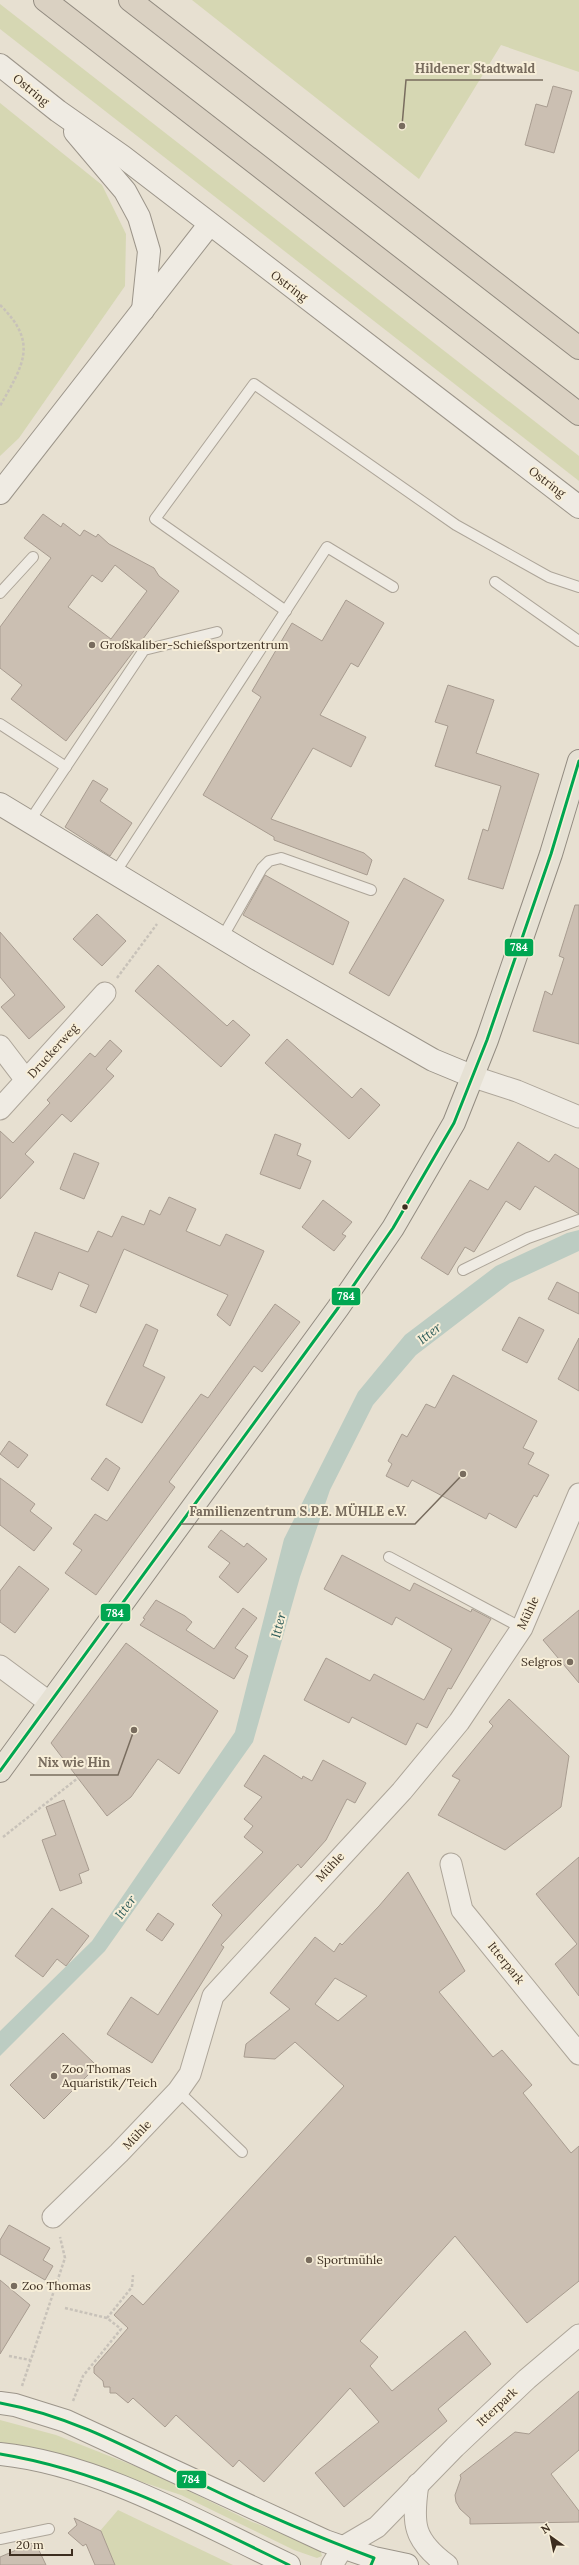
<svg xmlns="http://www.w3.org/2000/svg" width="579" height="2565" font-family="Lora,serif">
<style>
.green{fill:#d6d7b3}
.water{fill:#bcccc2}
.building{fill:#cbbfb2;stroke:#a89c90;fill-rule:evenodd}
.lines{fill:none;stroke-linecap:round;stroke-linejoin:round}
.service-casing{stroke:#ada599;stroke-width:12}
.minor-casing{stroke:#ada599;stroke-width:23}
.secondary-casing{stroke:#9c958a;stroke-width:24}
.primary-casing{stroke:#928b80;stroke-width:24}
.motorway-casing{stroke:#928b80;stroke-width:24}
.path{stroke:#c8c2b9;stroke-width:2.5;stroke-dasharray:3 2;stroke-linecap:butt}
.service{stroke:#efebe3;stroke-width:10}
.minor{stroke:#efebe3;stroke-width:21}
.secondary{stroke:#efebe3;stroke-width:22}
.primary{stroke:#e6e1d4;stroke-width:22}
.motorway{stroke:#dad1c2;stroke-width:22}
.bus-1-casing{stroke:#f7eed8;stroke-width:6}
.bus-1{stroke:#00a651;stroke-width:3}
.poi-dot{fill:#786c5e;stroke:#f7eed8;stroke-width:1.5}
.bus-dot{fill:#3d2e20;stroke:#f7eed8;stroke-width:1.5}
.labels{text-anchor:middle;stroke-width:4;stroke-linejoin:round;paint-order:stroke}
.street-label{font-size:12px;fill:#3d2e20;stroke:#f7eed8}
.poi-label{font-size:12px;fill:#3d2e20;stroke:#f7eed8;text-anchor:start}
.water-label{font-size:13px;font-style:italic;fill:#2f5d5a;stroke:#f7eed8}
.leader{fill:none;stroke:#786c5e;stroke-width:1.5}
.callout-dot{fill:#786c5e;stroke:#f7eed8;stroke-width:1.5}
.callout-label{font-size:13px;text-anchor:middle;font-weight:bold;fill:#786c5e;stroke:#f7eed8;stroke-width:4;stroke-linejoin:round;paint-order:stroke}
.line-badge{stroke:#f7eed8;stroke-width:1.5}
.badge-label{font-size:11px;text-anchor:middle;font-weight:bold;fill:#fff}
</style>
<rect width="100%" height="100%" fill="#e7e0d1"/>
<g class="green">
<path d="M192 0H579V72L501 45 419 179Z"/>
<path d="M0 4 579 456V481L0 29Z"/>
<path d="M0 103 102 185 126 234 125 286 19 438 0 456Z"/>
<path d="M0 2420 56 2435 150 2472 250 2521 320 2549 322 2556 317 2558 294 2550 181 2495 52 2452 0 2442Z"/>
<path d="M118 2510 233 2565H115L100 2531Z"/>
</g>
<path class="water" d="M579 1230V1251L510 1283 416 1355 373 1405 330 1490 300 1577 253 1742 105 1951 0 2056V2031L92 1941 235 1732 284 1539 358 1392 405 1335 496 1266 567 1233Z"/>
<g class="building">
<path d="M553 86 572 91 554 153 525 145 536 104 547 107Z"/>
<path d="M43 514 61 527 63 523 80 536 84 530 96 537 98 534 109 544 154 568 159 576 179 591 66 741 11 699 22 685 0 668V627L51 558 24 538ZM115 565 147 591 111 639 68 607 92 575 102 582Z"/>
<path d="M346 600 384 623 358 667 351 663 320 715 366 737 351 767 313 748 271 819 364 853 372 860 367 875 274 840V837L203 795 261 697 252 691 292 623 322 641Z"/>
<path d="M448 685 494 700 476 753 539 774 503 889 468 879 483 829 488 831 501 786 435 766 448 726 435 722Z"/>
<path d="M93 780 108 789 100 801 132 823 110 856 65 827Z"/>
<path d="M265 875 349 922 333 965 243 915Z"/>
<path d="M404 878 444 900 389 996 349 973Z"/>
<path d="M575 905H579V1044L533 1031 545 991 552 995 564 958 559 956Z"/>
<path d="M97 914 126 941 102 966 73 939Z"/>
<path d="M0 932 65 1007 29 1039 1 1007 15 995 0 977Z"/>
<path d="M158 965 227 1026 233 1020 250 1035 221 1067 135 991Z"/>
<path d="M287 1039 352 1098 361 1088 380 1105 349 1139 265 1063Z"/>
<path d="M110 1040 122 1051 106 1069 114 1076 71 1122 62 1114 25 1154 34 1162 0 1199V1131L13 1143 50 1103 47 1100 90 1053 95 1057Z"/>
<path d="M275 1134 301 1144 297 1155 311 1161 300 1189 260 1174Z"/>
<path d="M518 1142 549 1162 555 1154 579 1169V1214L535 1186 520 1210 506 1201 474 1252 465 1247 448 1275 421 1258 470 1180 488 1190Z"/>
<path d="M74 1153 99 1163 84 1199 60 1189Z"/>
<path d="M169 1197 196 1209 186 1231 220 1246 226 1234 264 1251 230 1326 217 1315 228 1295 124 1249 96 1313 80 1306 89 1285 59 1272 52 1290 17 1276 35 1232 88 1252 98 1231 112 1237 122 1216 144 1225 150 1210 160 1215Z"/>
<path d="M323 1200 352 1222 342 1234 346 1236 334 1251 302 1227Z"/>
<path d="M557 1282 579 1293V1314L548 1299Z"/>
<path d="M275 1304 300 1322 262 1372 254 1366 169 1482 175 1487 96 1595 65 1573 82 1550 73 1544 95 1514 107 1521 201 1394 208 1398Z"/>
<path d="M519 1317 544 1330 527 1363 502 1350Z"/>
<path d="M146 1324 158 1330 143 1366 165 1377 142 1423 106 1405Z"/>
<path d="M579 1338V1391L558 1379Z"/>
<path d="M453 1375 537 1421 523 1448 534 1453 528 1464 549 1475 537 1497 534 1495 516 1528 489 1513 486 1519 412 1480 408 1487 386 1476 392 1464 388 1461 402 1434 407 1437 426 1404 435 1408Z"/>
<path d="M9 1441 28 1455 18 1468 0 1454Z"/>
<path d="M106 1458 120 1468 108 1491 91 1479Z"/>
<path d="M0 1478 35 1504 30 1511 52 1528 34 1551 0 1525Z"/>
<path d="M221 1530 244 1547 247 1543 267 1559 238 1593 219 1577 230 1563 208 1547Z"/>
<path d="M342 1555 410 1591 414 1583 471 1612 472 1609 491 1619 451 1689 448 1688 427 1728 417 1723 406 1745 352 1717 349 1723 304 1700 326 1658 370 1681 374 1674 424 1700 452 1649 396 1617 392 1625 324 1589Z"/>
<path d="M19 1566 49 1589 15 1633 0 1622V1591Z"/>
<path d="M156 1600 185 1616 192 1622 186 1630 214 1649 243 1608 257 1618 235 1648 248 1656 234 1679 140 1625 145 1619 143 1618Z"/>
<path d="M579 1610V1683L543 1640Z"/>
<path d="M126 1643 218 1711 179 1774 158 1759 131 1797 107 1816 51 1743Z"/>
<path d="M509 1699 569 1756 561 1807 505 1850 438 1815 460 1780 452 1776 493 1726 489 1722Z"/>
<path d="M264 1755 302 1779 303 1776 312 1781 323 1760 366 1783 355 1803 347 1799 326 1840 301 1868 298 1864 221 1945 224 1947 152 2063 107 2034 131 1997 158 2015 222 1915 212 1905 263 1852 244 1837 253 1826 244 1819 262 1797 244 1786Z"/>
<path d="M64 1800 89 1870 79 1874 82 1883 60 1891 42 1840 56 1835 46 1807Z"/>
<path d="M579 1857V1996L555 1964 577 1944 536 1894Z"/>
<path d="M408 1872 465 1971 439 1992 493 2057 502 2050 532 2085 523 2093 571 2153 579 2146V2281L527 2323 455 2236 360 2341 378 2357 370 2366 392 2391 465 2331 491 2364 438 2409 447 2421 344 2507 315 2473 379 2422 350 2388 264 2482 239 2460 233 2467 176 2415 165 2427 133 2398 128 2403 116 2393H110V2387H104L103 2381 94 2373V2367L128 2328 114 2315 132 2295 143 2305 344 2086 295 2042 275 2059 244 2057 246 2044 290 2009 270 1993 315 1937 334 1952 340 1943 342 1945 379 1906ZM335 1978 367 1996 338 2021 315 2004Z"/>
<path d="M52 1908 89 1936 66 1966 57 1959 43 1977 15 1956Z"/>
<path d="M158 1913 174 1924 162 1941 146 1930Z"/>
<path d="M63 2033 97 2066 44 2119 10 2085Z"/>
<path d="M9 2225 50 2248 43 2260 53 2266 45 2280 0 2254V2240Z"/>
<path d="M0 2280 30 2305 0 2354Z"/>
<path d="M579 2391V2450L551 2474 579 2511V2522L470 2524V2518L460 2509 456 2502 455 2495 461 2478 460 2475 515 2432 529 2434Z"/>
<path d="M74 2518 101 2531 115 2565H95L86 2544 83 2546 68 2533 77 2525Z"/>
<path d="M35 2542 46 2565H0V2557Z"/>
</g>
<g class="lines">
<g class="service-casing">
<g id="service">
<path d="M495 582 579 641"/>
<path d="M0 593 33 557"/>
<path d="M286 611 155 519 254 384 456 525 549 577 579 587"/>
<path d="M0 724 66 767"/>
<path d="M29 822 144 650 217 632"/>
<path d="M115 873 327 547 393 587"/>
<path d="M222 938 262 868 269 861 281 858 371 890"/>
<path d="M463 1270 528 1238 579 1220"/>
<path d="M389 1557 522 1628"/>
<path d="M178 2091 242 2152"/>
<path d="M0 2539 49 2529"/>
</g>
</g>
<g class="minor-casing">
<g id="minor">
<path d="M0 1046 26 1080"/>
<path d="M474 1077 517 1091 579 1117"/>
<path d="M0 1109 105 993"/>
<path d="M0 1666 50 1703"/>
<path d="M451 1864 462 1910 579 2054"/>
<path d="M53 2217 119 2153 178 2091 190 2074 213 1996 402 1791 459 1722 522 1628 579 1494"/>
<path d="M418 2484C412 2524 413 2540 447 2565"/>
<path d="M332 2565 343 2547 377 2527 455 2447 527 2379 579 2335"/>
</g>
</g>
<g class="secondary-casing">
<g id="secondary">
<path d="M0 65 58 111 122 156 579 507"/>
<path d="M75 132 125 191 139 217 149 251 143 310"/>
<path d="M0 493 209 225"/>
<path d="M0 804 257 959 433 1060 474 1077"/>
<path d="M0 2403 15 2405 66 2421 325 2541 374 2558 407 2565"/>
<path d="M0 2454C99 2464 200 2523 289 2565"/>
</g>
</g>
<g class="primary-casing">
<path id="primary" d="M0 1771 338 1308 393 1228 454 1123 487 1040 551 854 579 761"/>
</g>
<g class="motorway-casing">
<g id="motorway">
<path d="M45 0 579 414"/>
<path d="M130 0 579 348"/>
</g>
</g>
<g class="path">
<path d="M0 305C39 343 23 365 0 406"/>
<path d="M117 978 157 924"/>
<path d="M3 1837 78 1778"/>
<path d="M65 2308 107 2318"/>
<path d="M9 2356 30 2360"/>
<path d="M22 2386 65 2258 60 2237"/>
<path d="M73 2401 83 2376 121 2329 107 2318 132 2287 133 2275"/>
</g>
<use href="#service" class="service"/>
<use href="#minor" class="minor"/>
<use href="#secondary" class="secondary"/>
<use href="#primary" class="primary"/>
<use href="#motorway" class="motorway"/>
<g class="bus-1-casing">
<g id="bus-1">
<path d="M0 1771 338 1308 393 1228 454 1123 487 1040 551 854 579 761"/>
<path d="M0 2403C73 2416 136 2452 201 2484 258 2512 315 2536 374 2558L371 2565"/>
<path d="M0 2454C104 2471 195 2519 289 2565"/>
</g>
</g>
<use href="#bus-1" class="bus-1"/>
</g>
<g class="poi-dot">
<circle cx="92" cy="645" r="4"/>
<circle cx="570" cy="1662" r="4"/>
<circle cx="54" cy="2076" r="4"/>
<circle cx="309" cy="2260" r="4"/>
<circle cx="14" cy="2286" r="4"/>
</g>
<circle class="bus-dot" cx="405" cy="1207" r="3.5"/>
<g class="labels">
<g class="street-label">
<text transform="translate(31 90) rotate(39)" y="4">Ostring</text>
<text transform="translate(289 286) rotate(37)" y="4">Ostring</text>
<text transform="translate(547 482) rotate(37)" y="4">Ostring</text>
<text transform="translate(53 1051) rotate(-48)" y="4">Druckerweg</text>
<text transform="translate(528 1613) rotate(-65)" y="4">Mühle</text>
<text transform="translate(330 1867) rotate(-47)" y="4">Mühle</text>
<text transform="translate(506 1963) rotate(51)" y="4">Itterpark</text>
<text transform="translate(137 2135) rotate(-47)" y="4">Mühle</text>
<text transform="translate(497 2407) rotate(-43)" y="4">Itterpark</text>
</g>
<g class="poi-label">
<text x="100" y="649">Großkaliber-Schießsportzentrum</text>
<text x="562" y="1666" text-anchor="end">Selgros</text>
<text x="62" y="2073">Zoo Thomas<tspan x="62" dy="14">Aquaristik/Teich</tspan></text>
<text x="317" y="2264">Sportmühle</text>
<text x="22" y="2290">Zoo Thomas</text>
</g>
<g class="water-label">
<text transform="translate(429 1333) rotate(-38)" y="5">Itter</text>
<text transform="translate(278 1625) rotate(-76)" y="5">Itter</text>
<text transform="translate(125 1907) rotate(-54)" y="5">Itter</text>
</g>
</g>
<path class="leader" d="M402 126L406 80H543M463 1474L415 1524H181M134 1730L118 1775H30"/>
<g class="callout-dot">
<circle cx="402" cy="126" r="4"/>
<circle cx="463" cy="1474" r="4"/>
<circle cx="134" cy="1730" r="4"/>
</g>
<g class="callout-label">
<text x="475" y="73">Hildener Stadtwald</text>
<text x="298" y="1516">Familienzentrum S.P.E. MÜHLE e.V.</text>
<text x="74" y="1767">Nix wie Hin</text>
</g>
<g class="line-badge">
<rect x="504" y="938" width="30" height="19" rx="4" fill="#00a651"/>
<rect x="331" y="1287" width="30" height="19" rx="4" fill="#00a651"/>
<rect x="100" y="1603" width="31" height="19" rx="4" fill="#00a651"/>
<rect x="176" y="2470" width="31" height="19" rx="4" fill="#00a651"/>
</g>
<g class="badge-label">
<text x="519" y="951">784</text>
<text x="346" y="1300">784</text>
<text x="115" y="1617">784</text>
<text x="191" y="2483">784</text>
</g>
<g transform="translate(551 2537) rotate(327)" stroke="#f7eed8" stroke-width="3" paint-order="stroke">
<path d="M0-3L7 15L0 10L-7 15Z" fill="#3d2e20"/>
<text y="-6" font-size="11" font-weight="bold" text-anchor="middle" fill="#3d2e20">N</text>
</g>
<path d="M10 2549v6h62v-6" fill="none" stroke="#3d2e20" stroke-width="2"/>
<text x="16" y="2549" font-size="12" fill="#3d2e20" stroke="#f7eed8" stroke-width="3" paint-order="stroke">20 m</text>
</svg>
